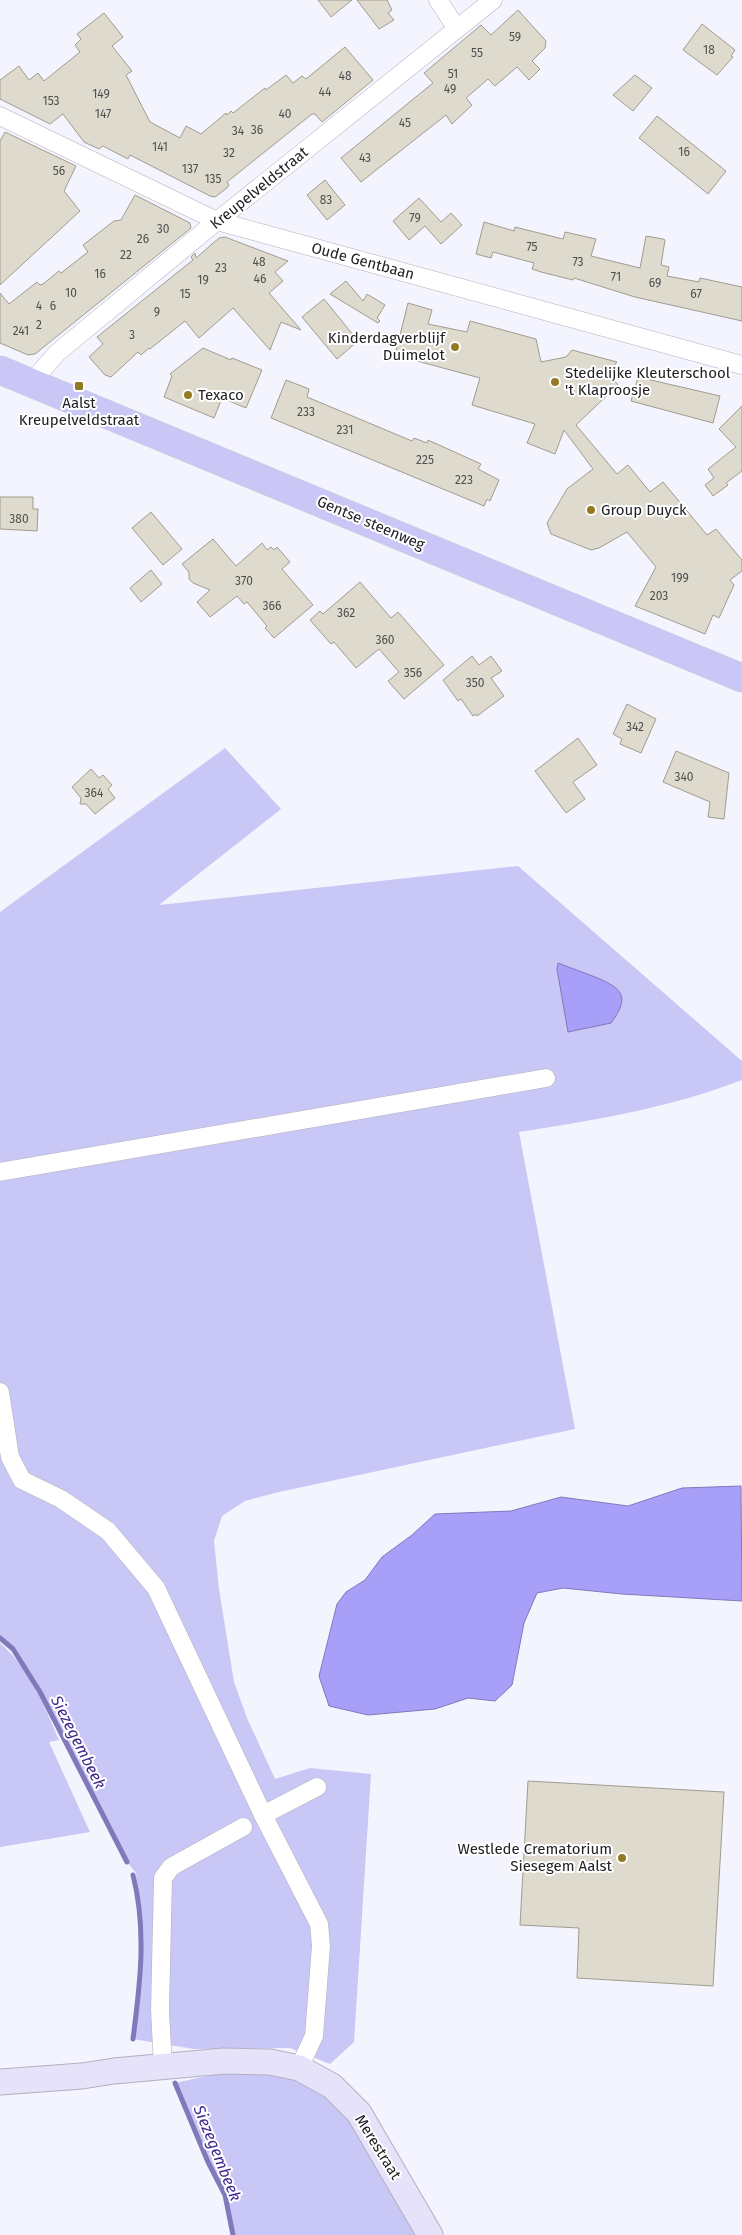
<svg xmlns="http://www.w3.org/2000/svg" width="742" height="2235" font-family="'Fira Sans',sans-serif">
<style>
.green{fill:#c9c7f5}
.water{fill:#a89ff9;stroke:#8079ba}
.lines{fill:none;stroke-linecap:round;stroke-linejoin:round}
.stream{stroke:#8079ba;stroke-width:5}
.building{fill:#dedace;stroke:#a09c90}
.street-casing{stroke:#b1b0bd;stroke-width:19}
.secondary-casing{stroke:#b1b0bd;stroke-width:27}
.primary-casing{stroke:#d3d3d4;stroke-width:29}
.street{stroke:#fff;stroke-width:18}
.secondary{stroke:#e5e2fa;stroke-width:25}
.primary{stroke:#cac6f5;stroke-width:28}
.poi-dot{fill:#947b22;stroke:#fff;stroke-width:2}
.labels{text-anchor:middle;stroke-width:4;stroke-linejoin:round;paint-order:stroke}
.number-label{font-size:12px;fill:#504f50}
.street-label{font-size:15px;fill:#212126;stroke:#fff}
.poi-label{font-size:15px;fill:#212126;stroke:#fff;text-anchor:start}
.water-label{font-size:16px;font-style:italic;fill:#41288e;stroke:#fff}
</style>
<rect width="100%" height="100%" fill="#f4f4fe"/>
<g class="green">
<path d="M225 748 281 809 159 905 518 866 742 1061V1080C670 1108 595 1120 519 1132L575 1429 279 1492 245 1501 222 1516 214 1541 219 1589 234 1682 247 1718 275 1779 310 1768 371 1774 354 2042 330 2064 290 2048 194 2049 133 2039 142 1973 136 1873 127 1862 40 1692 13 1649 0 1638V912Z"/>
<path d="M0 1643C30 1669 44 1705 59 1740L49 1742 90 1832 0 1847Z"/>
<path d="M225 2072H268L295 2078 325 2095 350 2120 418 2235H233L225 2195 208 2162 175 2083Z"/>
</g>
<g class="water">
<path d="M558 963C570 968 583 972 595 977 622 988 631 996 611 1023L568 1032 557 969Z"/>
<path d="M741 1486 742 1601 622 1594 563 1588 537 1593 524 1623 512 1685 495 1701 468 1698 435 1709 368 1715 329 1706 319 1676 337 1604 346 1592 365 1580 382 1557 412 1535 435 1514 511 1511 561 1497 628 1506 682 1488Z"/>
</g>
<g class="lines">
<g class="stream">
<path d="M0 1638 13 1649 40 1692 127 1862"/>
<path d="M133 2039C140 1985 147 1930 133 1875"/>
<path d="M175 2083 208 2162 225 2195 233 2235"/>
</g>
</g>
<g class="building">
<path d="M318 0H352L331 17Z"/>
<path d="M357 0H387L392 10 388 13 394 20 379 29Z"/>
<path d="M518 10 546 41 545 48 532 61 540 69 529 80 517 67 495 86 488 79 466 98 472 105 452 124 446 115 361 182 341 158 433 83 424 73 481 25 491 35Z"/>
<path d="M104 13 123 37 112 46 132 71 126 75 150 122 180 138 186 126 201 134 226 113 227 115 231 111 233 113 265 88 266 90 286 75 293 83 302 76 306 79 345 47 373 80 322 122 315 114H312L227 182 229 185 227 188 215 197 210 196 130 155 128 159 103 146 99 149 84 142 63 114 50 124 0 99V80L19 66 29 80 38 73 44 81 80 52 75 45 81 39 77 34Z"/>
<path d="M702 24 735 50 731 56 733 57 717 75 683 50Z"/>
<path d="M635 75 652 88 633 111 613 95Z"/>
<path d="M657 116 726 171 708 194 639 138Z"/>
<path d="M5 132 76 166 64 191 80 211 0 285V141Z"/>
<path d="M325 180 345 205 327 220 307 195Z"/>
<path d="M135 195 190 223 191 228 35 354 28 355 0 343V293L9 304 37 282 40 285 43 284 59 271 61 273 88 252 83 245 114 221 121 220Z"/>
<path d="M419 198 441 222 451 213 462 225 441 244 425 226 409 240 393 221Z"/>
<path d="M484 222 514 231 515 227 563 239 565 232 596 239 591 256 640 268 646 236 663 239 665 240 661 265 669 267 667 276 699 282 700 278 742 287V321L635 297 574 278 573 280 541 272 532 269 534 263 493 252 491 258 476 254Z"/>
<path d="M225 237 288 261 275 272 283 281 269 293 301 330 281 322 270 350 233 308 199 338 185 321 150 349 149 348 141 355 138 352 111 377 105 375 89 357 103 344 97 337 193 260 191 257 195 253 196 258 219 238Z"/>
<path d="M346 281 363 301 367 294 385 305 377 318 380 321 378 323 330 294Z"/>
<path d="M324 299 358 341 337 359 302 317Z"/>
<path d="M408 303 432 310 428 324 467 332 470 321 536 339 541 362 566 357 572 350 617 362 608 372 618 385 576 425 617 474 628 465 650 492 663 482 707 535 716 529 742 560V571L730 580 734 585 719 618 713 615 705 634 635 606 656 567 627 532 599 548 591 550 551 534 547 523 567 489 593 469 564 430 555 454 527 443 535 424 472 405 480 378 395 355Z"/>
<path d="M203 348 231 360 232 358 262 370 246 408 222 398 214 418 164 397 172 376 170 374Z"/>
<path d="M638 377 720 396 713 423 631 401Z"/>
<path d="M286 380 309 389 307 397 412 441 414 438 427 443 428 440 481 464 478 469 499 480 490 501 487 499 484 506 271 418Z"/>
<path d="M742 406V471L726 483 728 485 713 496 705 485 714 478 708 469 736 447 719 429Z"/>
<path d="M0 497H33V509H38L37 531 0 529Z"/>
<path d="M151 512 182 549 163 565 132 528Z"/>
<path d="M213 539 236 566 262 543 267 550 271 547 274 550 277 547 290 562 282 569 313 605 274 638 265 628 267 626 247 602 244 604 237 596 210 617 197 602 210 590 193 583 189 579V572L182 564Z"/>
<path d="M151 570 162 584 141 602 130 588Z"/>
<path d="M360 582 391 618 398 612 444 665 404 699 388 681 399 672 379 649 356 668 334 642 331 644 310 620 320 611 323 614Z"/>
<path d="M472 656 479 665 491 656 502 671 491 678 504 696 477 716 476 714 473 716 461 699 458 701 443 680Z"/>
<path d="M627 704 656 719 641 753 620 744 622 739 613 734Z"/>
<path d="M578 738 597 765 573 782 585 799 566 813 535 771Z"/>
<path d="M676 751 729 773 724 819 708 817 710 802 663 782Z"/>
<path d="M91 769 99 778 103 775 112 785 108 789 115 798 95 814 86 804H80L81 798 72 787Z"/>
<path d="M528 1781 724 1792 713 1986 577 1978 579 1928 520 1925Z"/>
</g>
<g class="lines">
<g class="street-casing">
<g id="street">
<path d="M438 0 457 29"/>
<path d="M0 116 217 221 742 365"/>
<path d="M31 383 57 353 217 221 493 0"/>
<path d="M0 1172 546 1078"/>
<path d="M0 1392 10 1457 22 1480 61 1499 108 1531 156 1588 263 1815 319 1924 321 1946 314 2036 299 2068"/>
<path d="M263 1815 317 1787"/>
<path d="M163 2067 160 2010 163 1878 171 1867 243 1827"/>
</g>
</g>
<g class="secondary-casing">
<path id="secondary" d="M0 2082 82 2076 114 2071 224 2061 270 2062 299 2068 332 2086 359 2113 430 2235"/>
</g>
<g class="primary-casing">
<path id="primary" d="M0 370 742 678"/>
</g>
<use href="#street" class="street"/>
<use href="#secondary" class="secondary"/>
<use href="#primary" class="primary"/>
</g>
<g class="poi-dot">
<circle cx="455" cy="347" r="5"/>
<circle cx="555" cy="382" r="5"/>
<rect x="74" y="381" width="10" height="10" rx="2.5"/>
<circle cx="188" cy="395" r="5"/>
<circle cx="591" cy="510" r="5"/>
<circle cx="622" cy="1858" r="5"/>
</g>
<g class="labels">
<g class="number-label">
<text x="515" y="41">59</text>
<text x="709" y="54">18</text>
<text x="477" y="57">55</text>
<text x="453" y="78">51</text>
<text x="345" y="80">48</text>
<text x="450" y="93">49</text>
<text x="325" y="96">44</text>
<text x="101" y="98">149</text>
<text x="51" y="105">153</text>
<text x="103" y="118">147</text>
<text x="285" y="118">40</text>
<text x="405" y="127">45</text>
<text x="257" y="134">36</text>
<text x="238" y="135">34</text>
<text x="160" y="151">141</text>
<text x="684" y="156">16</text>
<text x="229" y="157">32</text>
<text x="365" y="162">43</text>
<text x="190" y="173">137</text>
<text x="59" y="175">56</text>
<text x="213" y="183">135</text>
<text x="326" y="204">83</text>
<text x="415" y="222">79</text>
<text x="163" y="233">30</text>
<text x="143" y="243">26</text>
<text x="532" y="251">75</text>
<text x="126" y="259">22</text>
<text x="259" y="266">48</text>
<text x="578" y="266">73</text>
<text x="221" y="272">23</text>
<text x="100" y="278">16</text>
<text x="616" y="281">71</text>
<text x="260" y="283">46</text>
<text x="203" y="284">19</text>
<text x="655" y="287">69</text>
<text x="71" y="297">10</text>
<text x="185" y="298">15</text>
<text x="696" y="298">67</text>
<text x="39" y="310">4</text>
<text x="53" y="310">6</text>
<text x="157" y="316">9</text>
<text x="39" y="329">2</text>
<text x="21" y="335">241</text>
<text x="132" y="339">3</text>
<text x="306" y="416">233</text>
<text x="345" y="434">231</text>
<text x="425" y="464">225</text>
<text x="464" y="484">223</text>
<text x="19" y="523">380</text>
<text x="680" y="582">199</text>
<text x="244" y="585">370</text>
<text x="659" y="600">203</text>
<text x="272" y="610">366</text>
<text x="346" y="617">362</text>
<text x="385" y="644">360</text>
<text x="413" y="677">356</text>
<text x="475" y="687">350</text>
<text x="635" y="731">342</text>
<text x="684" y="781">340</text>
<text x="94" y="797">364</text>
</g>
<g class="street-label">
<text transform="translate(259 188) rotate(-39)" y="5">Kreupelveldstraat</text>
<text transform="translate(363 261) rotate(15)" y="5">Oude Gentbaan</text>
<text transform="translate(371 523) rotate(23)" y="5">Gentse steenweg</text>
<text transform="translate(378 2147) rotate(58)" y="5">Merestraat</text>
</g>
<g class="poi-label">
<text x="445" y="343" text-anchor="end">Kinderdagverblijf<tspan x="445" dy="17">Duimelot</tspan></text>
<text x="565" y="378">Stedelijke Kleuterschool<tspan x="565" dy="17">'t Klaproosje</tspan></text>
<text x="198" y="400">Texaco</text>
<text x="79" y="408" text-anchor="middle">Aalst<tspan x="79" dy="17">Kreupelveldstraat</tspan></text>
<text x="601" y="515">Group Duyck</text>
<text x="612" y="1854" text-anchor="end">Westlede Crematorium<tspan x="612" dy="17">Siesegem Aalst</tspan></text>
</g>
<g class="water-label">
<text transform="translate(79 1742) rotate(63)" y="6">Siezegembeek</text>
<text transform="translate(218 2153) rotate(68)" y="6">Siezegembeek</text>
</g>
</g>
</svg>
